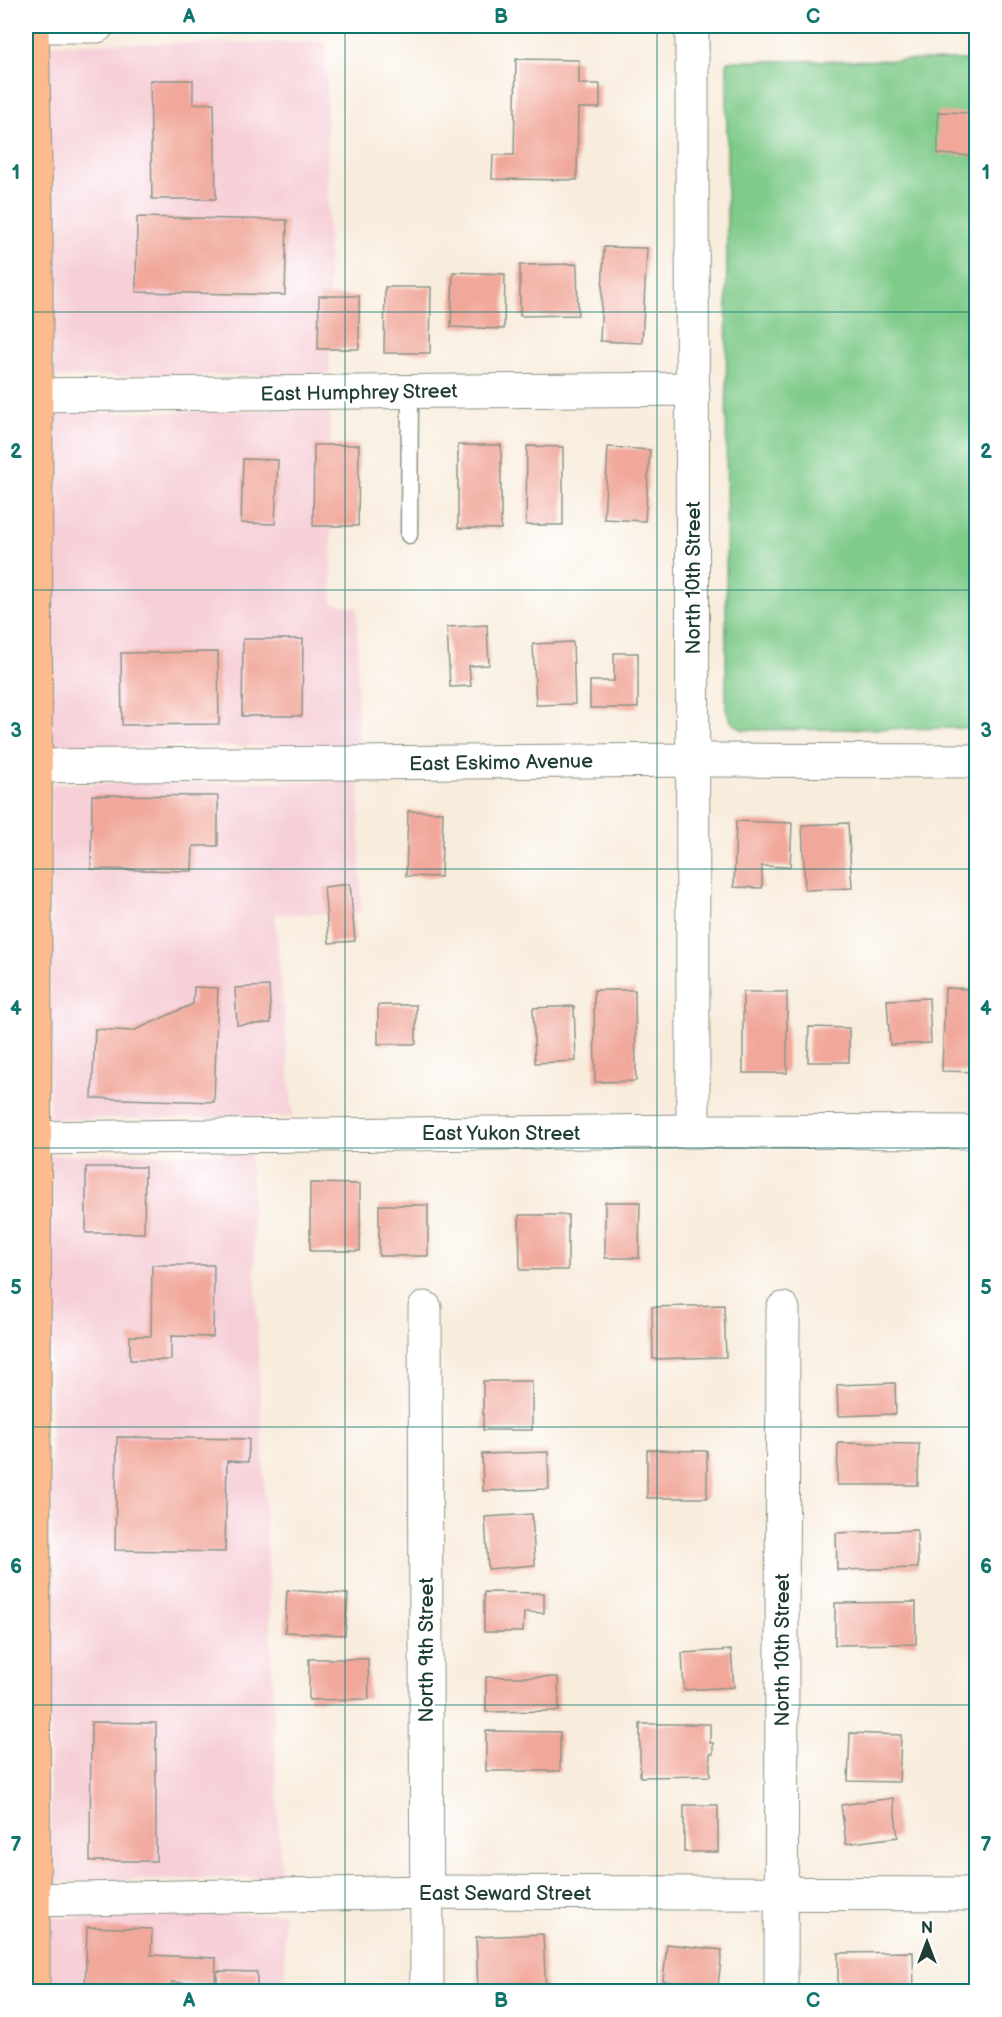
<svg xmlns="http://www.w3.org/2000/svg" width="1002" height="2017" font-family="'Balsamiq Sans',sans-serif">
<style>
.built{fill:#f6cfd7}
.green{fill:#7fcb8a;stroke:#4f845f;stroke-width:1.5}
.building{fill:#f1a89b}
.lines{fill:none;stroke-linecap:round;stroke-linejoin:round}
.service-casing{stroke:#8c9488;stroke-width:19}
.minor-casing{stroke:#8c9488;stroke-width:35}
.tertiary-casing{stroke:#8c9488;stroke-width:35}
.primary-casing{stroke:#8c9488;stroke-width:35}
.service{stroke:#fff;stroke-width:16}
.minor{stroke:#fff;stroke-width:33}
.tertiary{stroke:#fff;stroke-width:33}
.primary{stroke:#fbbb8d;stroke-width:33}
.grid{fill:none;stroke:#0f766e;stroke-width:1.5;stroke-opacity:0.55}
.labels{text-anchor:middle;stroke-width:5;stroke-linejoin:round;paint-order:stroke}
.street-label{font-size:20px;fill:#1f3d34;stroke:#fff}
.neatline{fill:none;stroke:#0f766e;stroke-width:2}
.grid-label{font-size:20px;text-anchor:middle;font-weight:bold;fill:#0f766e}
</style>
<rect width="100%" height="100%" fill="#fff"/>
<filter id="ink" filterUnits="userSpaceOnUse"><feTurbulence type="fractalNoise" baseFrequency=".0167" numOctaves="2"/><feDisplacementMap in="SourceGraphic" scale="12" xChannelSelector="R" yChannelSelector="G"/><feConvolveMatrix kernelMatrix="1 2 1 2 8 2 1 2 1" color-interpolation-filters="sRGB"/></filter>
<filter id="wash" filterUnits="userSpaceOnUse"><feTurbulence type="fractalNoise" baseFrequency=".008" numOctaves="4" result="noise"/><feDisplacementMap in="SourceGraphic" scale="24" xChannelSelector="R" yChannelSelector="G"/><feGaussianBlur stdDeviation="1.35" result="paint"/><feColorMatrix in="noise" values="0 0 0 0 0 0 0 0 0 0 0 0 0 0 0 0 0 1.4 0 .05"/><feComposite in="paint" operator="in"/></filter>
<g filter="url(#wash)">
<rect width="100%" height="100%" fill="#f8ecdc"/>
<g class="built">
<path d="M326 42 330 374 52 377 48 44Z"/>
<path d="M330 410 332 603 357 608 358 745 51 748 52 413Z"/>
<path d="M359 781 361 913 275 914 293 1117 49 1119 51 784Z"/>
<path d="M250 1153 281 1877 49 1882 51 1460 49 1155Z"/>
<path d="M283 1913 286 1991 49 1992V1918Z"/>
</g>
<path class="green" d="M976 60V728L743 730 731 721 726 709 727 61Z"/>
<g id="blocks">
<g class="building">
<path d="M516 59 579 60V84H600V108H578L577 180 492 179 493 155H514Z"/>
<path d="M150 80H193V104L214 103 216 199H152Z"/>
<path d="M938 112 976 113V156L938 154Z"/>
<path d="M137 217 287 220 285 295 136 292Z"/>
<path d="M604 247 647 248 642 343 600 341Z"/>
<path d="M577 264 578 315 520 316V265Z"/>
<path d="M453 272 505 274 504 329 451 327Z"/>
<path d="M385 287H431L430 353H384Z"/>
<path d="M319 296H359V349H318Z"/>
<path d="M314 445H359L358 526H313Z"/>
<path d="M458 445H501V529L458 528Z"/>
<path d="M527 446 563 447V525H526Z"/>
<path d="M608 447 650 450 645 521 604 519Z"/>
<path d="M243 459 278 460 275 524 241 523Z"/>
<path d="M487 625 489 665 469 666 471 686 450 687 447 627Z"/>
<path d="M243 639H303L302 716H242Z"/>
<path d="M573 642 575 704 536 705 533 644Z"/>
<path d="M218 652 219 724 122 725 121 653Z"/>
<path d="M614 653H638V708H590V681H614Z"/>
<path d="M92 795 218 796V846H193L192 871 91 869Z"/>
<path d="M408 811 443 812 441 877 406 876Z"/>
<path d="M736 821 792 823 790 867 762 866V888L734 887Z"/>
<path d="M848 823 852 888 805 890 802 825Z"/>
<path d="M350 884 355 941 329 943 324 887Z"/>
<path d="M269 986 271 1023 237 1025 235 988Z"/>
<path d="M194 987 218 988 214 1102 92 1098 95 1029 133 1031 193 1004Z"/>
<path d="M945 988 976 989V1072L942 1071Z"/>
<path d="M594 990H635L636 1081 595 1082Z"/>
<rect x="743" y="992" width="44" height="81"/>
<path d="M929 998 931 1043 890 1045 887 1000Z"/>
<rect x="378" y="1005" width="38" height="39"/>
<path d="M574 1006 576 1061 535 1063 533 1008Z"/>
<path d="M809 1027 849 1028V1062H808Z"/>
<path d="M86 1167H145L144 1233H86Z"/>
<path d="M310 1183 360 1184V1251H310Z"/>
<path d="M605 1202H640L639 1258H605Z"/>
<rect x="379" y="1205" width="49" height="51"/>
<path d="M519 1215H568V1270H520Z"/>
<path d="M152 1265H214L213 1337 171 1336V1360H130V1336H151Z"/>
<path d="M724 1305 726 1357 653 1359 652 1307Z"/>
<rect x="483" y="1381" width="49" height="49"/>
<path d="M895 1383 896 1414 838 1416 837 1385Z"/>
<path d="M117 1437 249 1439 248 1462 227 1461 225 1552 115 1550Z"/>
<path d="M838 1443 919 1444 918 1485H837Z"/>
<path d="M647 1450 707 1451V1498H647Z"/>
<path d="M548 1452 549 1489 483 1491 482 1454Z"/>
<path d="M532 1514 535 1565 488 1569 485 1517Z"/>
<path d="M917 1530 918 1568 837 1570 836 1533Z"/>
<path d="M287 1590 348 1594 345 1635 285 1632Z"/>
<path d="M484 1592 544 1593V1613L524 1612 523 1632H484Z"/>
<path d="M916 1602V1644L835 1645V1603Z"/>
<path d="M731 1650 734 1687 684 1690 682 1653Z"/>
<path d="M309 1659H368L369 1699 309 1700Z"/>
<path d="M486 1677H558L559 1711 486 1712Z"/>
<path d="M91 1722 156 1723V1861H90Z"/>
<path d="M640 1724H710V1743H713V1754H710V1776L640 1777Z"/>
<path d="M486 1731 560 1732V1771H486Z"/>
<path d="M850 1733 901 1735 899 1782 848 1781Z"/>
<path d="M893 1798 898 1837 846 1844 841 1805Z"/>
<rect x="684" y="1805" width="34" height="47"/>
<path d="M87 1927 152 1929 151 1955 216 1958 215 1984 172 1982 171 1992H85Z"/>
<path d="M543 1934 546 1992H478L476 1937Z"/>
<path d="M667 1944 722 1950 718 1987 663 1981Z"/>
<path d="M913 1952 914 1992H838V1953Z"/>
<path d="M217 1971 257 1972V1992H217Z"/>
</g>
</g>
</g>
<g filter="url(#ink)">
<use href="#blocks" fill-opacity="0" stroke="#8c9488" stroke-width="1.5"/>
<g class="lines">
<g class="service-casing">
<path id="service" d="M409 535 410 391"/>
</g>
<g class="minor-casing">
<g id="minor">
<path d="M26 26H97"/>
<path d="M692 26 693 1131"/>
<path d="M26 395 693 389"/>
<path d="M26 766 693 760 976 761"/>
<path d="M425 1308 427 1992"/>
<path d="M33 1900 427 1892 976 1894"/>
<path d="M781 1992 783 1309"/>
</g>
</g>
<g class="tertiary-casing">
<path id="tertiary" d="M26 1138 693 1131 976 1132"/>
</g>
<g class="primary-casing">
<path id="primary" d="M32 26 36 207V395L33 1992"/>
</g>
<use href="#service" class="service"/>
<use href="#minor" class="minor"/>
<use href="#tertiary" class="tertiary"/>
<use href="#primary" class="primary"/>
</g>
</g>
<path class="grid" d="M345 26V1992M657 26V1992M26 312H976M26 590H976M26 869H976M26 1148H976M26 1427H976M26 1705H976"/>
<g class="labels">
<g class="street-label">
<text transform="translate(359 392) rotate(-1)" y="7">East Humphrey Street</text>
<text transform="translate(693 578) rotate(-90)" y="7">North 10th Street</text>
<text transform="translate(501 762) rotate(-1)" y="7">East Eskimo Avenue</text>
<text x="501" y="1140">East Yukon Street</text>
<text transform="translate(426 1650) rotate(-90)" y="7">North 9th Street</text>
<text transform="translate(782 1650) rotate(-90)" y="7">North 10th Street</text>
<text x="505" y="1900">East Seward Street</text>
</g>
</g>
<rect width="1002" height="2017" fill="none" stroke="#fff" stroke-width="66"/>
<g transform="translate(927 1942)" stroke="#ffffff" stroke-width="4.5" paint-order="stroke">
<path d="M0-4.5L10 22L0 15L-10 22Z" fill="#1f3d34"/>
<text y="-9" font-size="16" font-weight="bold" text-anchor="middle" fill="#1f3d34">N</text>
</g>
<rect x="33" y="33" width="936" height="1951" class="neatline"/>
<g class="grid-label">
<text x="189" y="23">A</text>
<text x="501" y="23">B</text>
<text x="813" y="23">C</text>
<text x="16" y="179">1</text>
<text x="986" y="179">1</text>
<text x="16" y="458">2</text>
<text x="986" y="458">2</text>
<text x="16" y="737">3</text>
<text x="986" y="737">3</text>
<text x="16" y="1015">4</text>
<text x="986" y="1015">4</text>
<text x="16" y="1294">5</text>
<text x="986" y="1294">5</text>
<text x="16" y="1573">6</text>
<text x="986" y="1573">6</text>
<text x="16" y="1851">7</text>
<text x="986" y="1851">7</text>
<text x="189" y="2007">A</text>
<text x="501" y="2007">B</text>
<text x="813" y="2007">C</text>
</g>
</svg>
